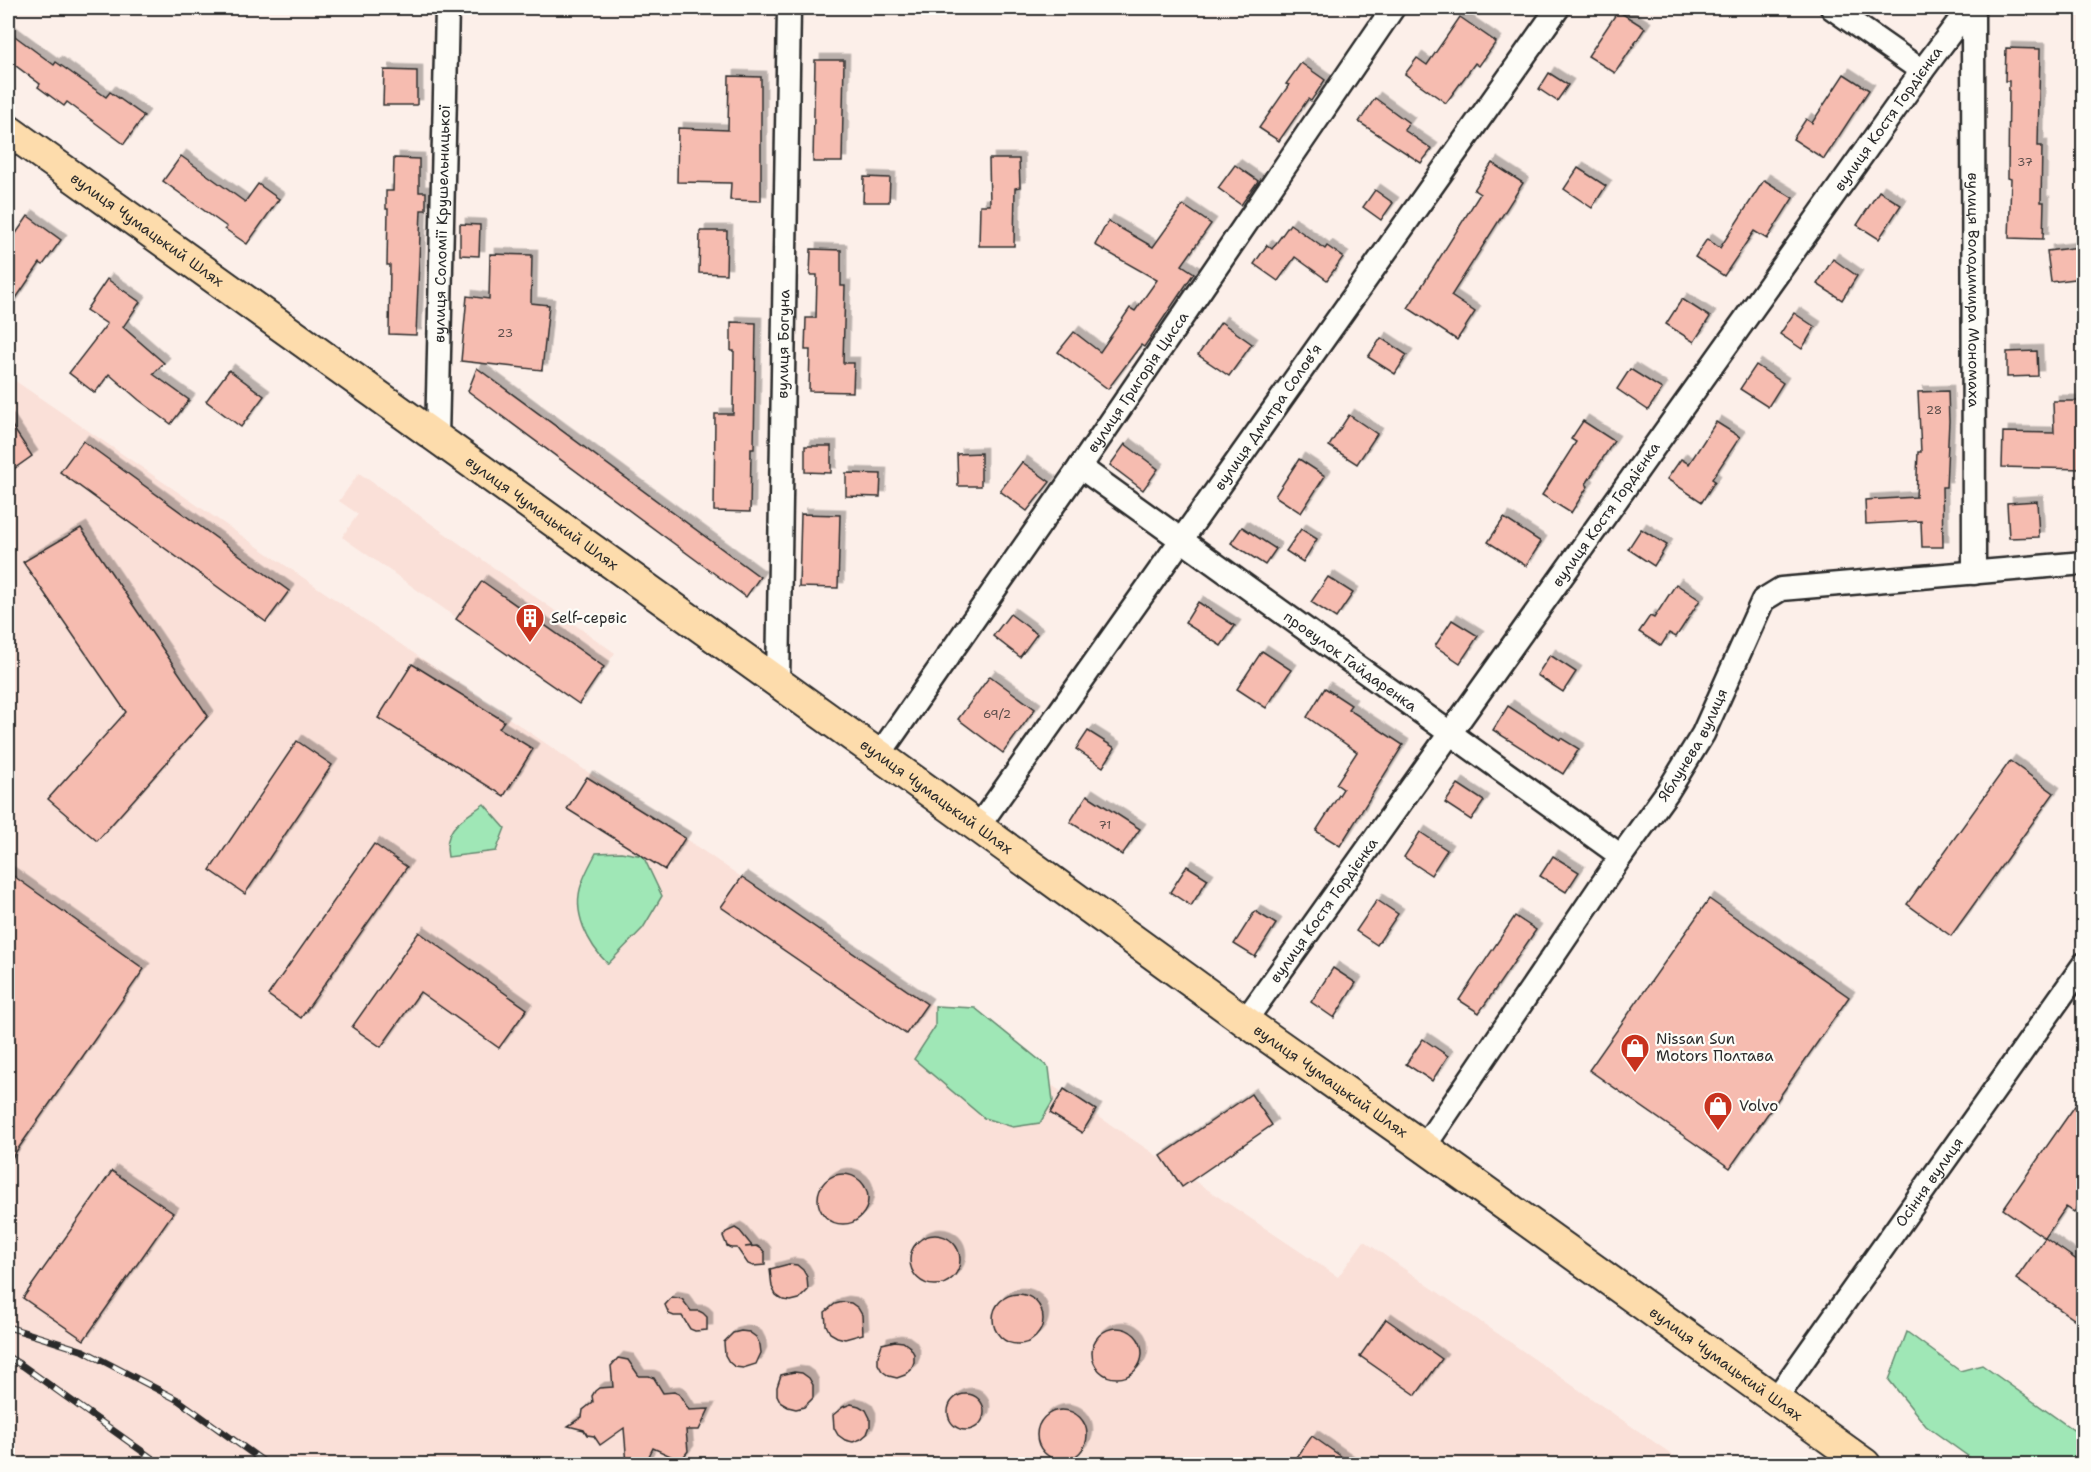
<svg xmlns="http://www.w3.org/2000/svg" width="2091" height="1472" font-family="'Shantell Sans',sans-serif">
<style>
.built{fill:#fae0d8}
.green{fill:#9fe7b6;stroke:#658970;stroke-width:1.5}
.building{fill:#f6bcb0;stroke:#2b2b2b;stroke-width:1.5;filter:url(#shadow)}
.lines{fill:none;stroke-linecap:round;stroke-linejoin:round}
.minor-casing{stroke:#2b2b2b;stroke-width:27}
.major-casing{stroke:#2b2b2b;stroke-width:34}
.minor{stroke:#fdfcf7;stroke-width:22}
.major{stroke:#fddcac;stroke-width:30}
.rail-casing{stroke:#2b2b2b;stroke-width:7}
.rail{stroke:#fdfcf7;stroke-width:4.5;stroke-dasharray:14;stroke-linecap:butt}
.labels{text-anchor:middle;stroke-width:4.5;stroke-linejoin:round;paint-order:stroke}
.number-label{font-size:12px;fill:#5e4f4c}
.street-label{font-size:15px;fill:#2b2b2b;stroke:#fdfcf7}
.poi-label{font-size:15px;fill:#2b2b2b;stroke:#fdfcf7;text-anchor:start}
</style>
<defs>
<filter id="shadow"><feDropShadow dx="5.5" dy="-5.5" stdDeviation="0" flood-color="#0004"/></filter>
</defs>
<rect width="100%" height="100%" fill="#fcefe9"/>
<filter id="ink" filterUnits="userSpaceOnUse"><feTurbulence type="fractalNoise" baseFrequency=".0167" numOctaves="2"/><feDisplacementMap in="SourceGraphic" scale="12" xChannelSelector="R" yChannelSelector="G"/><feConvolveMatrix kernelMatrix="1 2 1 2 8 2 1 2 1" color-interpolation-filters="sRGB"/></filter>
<g filter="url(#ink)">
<g class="built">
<path d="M8 376 734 872 1338 1277 1364 1241 1686 1464H8Z"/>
<path d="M359 473 615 653 579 704 342 537 358 514 339 501Z"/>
</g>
<g class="green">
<path d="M484 804 505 828 496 851 448 857C442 828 463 819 484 804Z"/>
<path d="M621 852 643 856 662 896 643 928 608 964C588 944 571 912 582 883 585 873 591 863 596 853Z"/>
<path d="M935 1006 975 1008 1049 1068 1053 1101 1040 1123 1013 1127 984 1118 914 1059 935 1027Z"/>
<path d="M1907 1332 1960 1371 1982 1365 2083 1437V1464H1979L1926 1426 1889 1380Z"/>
</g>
<g class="building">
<path d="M1618 11 1645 28 1615 73 1588 56Z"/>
<path d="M1460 17 1496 42 1479 66 1475 63 1446 103 1405 74 1417 58 1427 65Z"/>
<path d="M8 31 54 65 56 62 106 97 110 92 144 116 124 144 67 102 64 106 38 87 40 84 8 60Z"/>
<path d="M2006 48 2040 49 2038 146H2042L2041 202H2044L2043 239 2009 238 2011 179 2008 178 2009 81H2005Z"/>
<path d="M815 60H844L842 162H813Z"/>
<path d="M1301 63 1325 80 1311 101 1308 99 1279 141 1259 128 1289 85 1286 84Z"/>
<path d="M384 70 417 71V105H383Z"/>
<path d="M1549 73 1568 85 1557 101 1539 89Z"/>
<path d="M1844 74 1869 90 1824 159 1793 139 1806 119 1812 123Z"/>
<path d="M729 76 761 77V201L730 200 731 183 677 182 678 128 728 130Z"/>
<path d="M1375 98 1409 123 1404 130 1432 149 1421 163 1359 122Z"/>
<path d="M181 156 245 202 258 184 279 199 247 244 225 229 227 227 163 181Z"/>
<path d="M394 158 419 159V192H426V210H421L416 335 389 334 390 265H387L388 209H386V191H393Z"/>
<path d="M989 159H1019L1020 187 1015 188 1014 246H979L980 205H990Z"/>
<path d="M1492 163 1523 183 1451 296 1475 312 1457 340 1408 308 1480 194 1474 190Z"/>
<path d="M1235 165 1258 181 1241 205 1218 188Z"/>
<path d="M1578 168 1606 186 1592 208 1564 189Z"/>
<path d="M864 177 890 178 889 202H863Z"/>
<path d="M1764 180 1793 198 1767 239 1754 231 1724 276 1695 257 1707 239 1720 248Z"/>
<path d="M1375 190 1393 203 1381 220 1363 207Z"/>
<path d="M1879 191 1901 205 1879 239 1857 225Z"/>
<path d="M1183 205 1211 224 1182 265 1194 273 1144 347 1141 345 1108 389 1058 352 1074 332 1100 352 1130 308 1135 311 1157 280 1095 245 1108 221 1153 247Z"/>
<path d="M28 216 61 240 43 265 40 263 8 310V245Z"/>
<path d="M460 224 480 225 479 256 460 255Z"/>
<path d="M1290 224 1325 249 1327 246 1343 257 1327 280 1295 257 1278 281 1254 264 1267 245 1272 249Z"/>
<path d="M700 231H727L726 274 699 273Z"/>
<path d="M2080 247 2083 278 2051 282 2047 251Z"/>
<path d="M811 249 841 250V286H845L843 363H854L853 392 809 391 810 350H805L806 318H816L817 275H810Z"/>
<path d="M490 254 532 255 531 303 549 305 542 370 461 361 467 296 489 299Z"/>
<path d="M1833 259 1857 276 1842 300 1817 284Z"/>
<path d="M107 279 140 302 123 327 164 363 153 374 189 400 171 424 139 400 109 374 95 393 69 373 107 324 86 310Z"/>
<path d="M1682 299 1710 317 1694 342 1666 324Z"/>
<path d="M1794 313 1815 327 1802 349 1780 334Z"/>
<path d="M731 322 756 323 754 449H751L750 512 714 511 715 414H733L734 351H731Z"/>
<path d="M1221 322 1252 344 1229 376 1198 355Z"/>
<path d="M1381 338 1407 355 1395 374 1368 357Z"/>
<path d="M2037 351 2038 376 2007 377V352Z"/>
<path d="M1756 365 1783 383 1768 407 1740 389Z"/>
<path d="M477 368 760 577 746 597 468 391Z"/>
<path d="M1630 369 1662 389 1648 410 1617 389Z"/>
<path d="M229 370 264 396 241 427 206 401Z"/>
<path d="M1948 391 1949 421 1946 487H1942L1943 547H1922L1921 521 1866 524 1865 500 1916 497 1918 452H1921L1918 392Z"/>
<path d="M2053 401H2084V469L2002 467 2003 432 2054 433Z"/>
<path d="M1349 415 1377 434 1357 464 1329 446Z"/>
<path d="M8 420 32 456 8 473Z"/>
<path d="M1583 421 1614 441 1586 484 1588 486 1571 513 1542 495 1576 442 1571 439Z"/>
<path d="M1716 422 1740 437 1712 479 1715 481 1702 502 1667 479 1681 459 1689 464Z"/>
<path d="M83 441 289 591 266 622 60 472Z"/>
<path d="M1125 444 1158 469 1143 490 1110 465Z"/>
<path d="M805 446H831V473L805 472Z"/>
<path d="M981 453V486H958L957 454Z"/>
<path d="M1299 459 1325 476 1301 513 1275 496Z"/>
<path d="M1022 462 1050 482 1027 511 1000 491Z"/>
<path d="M846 473 881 474 880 497 846 496Z"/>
<path d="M2037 501 2039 537 2009 538 2007 503Z"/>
<path d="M801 514 840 515 838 588 799 587Z"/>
<path d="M1504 518 1541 542 1526 566 1488 542Z"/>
<path d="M1242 527 1276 549 1265 565 1231 543Z"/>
<path d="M81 528 208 716 97 841 48 799 126 712 23 562Z"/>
<path d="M1301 529 1317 539 1303 562 1286 551Z"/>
<path d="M1641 529 1667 545 1654 566 1628 549Z"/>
<path d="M1328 577 1353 593 1336 618 1311 602Z"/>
<path d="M482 581 604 667 579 704 456 619Z"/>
<path d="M1676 584 1700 600 1676 637 1669 633 1661 646 1639 632 1650 616 1654 618Z"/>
<path d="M1198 602 1235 626 1221 646 1185 623Z"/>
<path d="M1010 614 1037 634 1020 657 993 636Z"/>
<path d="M1452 620 1478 636 1460 663 1435 646Z"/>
<path d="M1262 651 1291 670 1266 708 1237 689Z"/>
<path d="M1550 655 1576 672 1563 692 1537 675Z"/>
<path d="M412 664 504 721 499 728 533 749 504 796 378 718Z"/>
<path d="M990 676 1035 709 1003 753 958 719Z"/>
<path d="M1325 688 1351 705 1348 709 1403 745 1340 846 1316 831 1343 789 1336 784 1357 752 1307 717Z"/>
<path d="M1508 706 1560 740 1561 738 1579 749 1563 774 1493 730Z"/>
<path d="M1088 731 1115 748 1103 767 1076 749Z"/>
<path d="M297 741 332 765 245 894 210 870Z"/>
<path d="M2010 761 2054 793 1951 936 1907 904Z"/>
<path d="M587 777 685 838 665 870 567 809Z"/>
<path d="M1458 784 1484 801 1471 820 1445 803Z"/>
<path d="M1087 795 1140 829 1122 855 1070 822Z"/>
<path d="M1420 832 1447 850 1431 875 1404 857Z"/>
<path d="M374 844 407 867 301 1018 268 995Z"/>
<path d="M1553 856 1579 872 1566 892 1540 876Z"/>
<path d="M1187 866 1208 879 1191 906 1170 892Z"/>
<path d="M8 872 144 969 8 1163Z"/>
<path d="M742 877 927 1004 906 1034 721 907Z"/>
<path d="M1709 899 1849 997 1730 1168 1589 1070Z"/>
<path d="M1377 900 1398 914 1377 945 1356 931Z"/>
<path d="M1255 911 1276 924 1255 957 1234 944Z"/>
<path d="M1515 916 1536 930 1479 1013 1459 1000Z"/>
<path d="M419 932 527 1009 499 1048 420 992 381 1047 352 1027Z"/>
<path d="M1333 968 1356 983 1334 1018 1311 1002Z"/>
<path d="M1423 1039 1448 1056 1432 1081 1406 1064Z"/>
<path d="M1064 1089 1096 1110 1082 1133 1050 1113Z"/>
<path d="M2084 1093V1198L2074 1212 2066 1207 2045 1238 2003 1209Z"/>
<path d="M1251 1094 1272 1125 1182 1187 1161 1156Z"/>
<path d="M112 1171 173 1213 84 1340 23 1298Z"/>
<circle cx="843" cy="1199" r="25"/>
<path d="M735 1228 740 1231 752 1246 745 1247 757 1246 762 1249 765 1253V1265L753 1266 748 1264 737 1248H731L727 1246 723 1236 726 1232Z"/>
<circle cx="935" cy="1260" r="25"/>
<path d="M2045 1238 2084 1265V1326L2016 1279Z"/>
<path d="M789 1264 797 1265 803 1270 807 1277 808 1290 799 1299 791 1301 783 1300 776 1295 772 1287 770 1269Z"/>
<circle cx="1018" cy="1319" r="25"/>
<path d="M672 1297 682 1299 691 1311H699L703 1313 707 1317V1330L695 1331 690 1329 682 1316H674L669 1314 665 1305Z"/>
<path d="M843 1302 851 1303 858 1308 862 1315 863 1334 845 1339 837 1337 830 1333 826 1325 825 1312 835 1304Z"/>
<path d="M1386 1319 1442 1359 1416 1395 1360 1356Z"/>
<circle cx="1117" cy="1353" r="25"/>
<path d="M741 1331 749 1332 756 1337 760 1345 761 1353 756 1364 743 1368 735 1367 729 1362 725 1355 724 1342 733 1333Z"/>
<path d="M895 1341 903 1342 910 1347 914 1354V1362L911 1370 905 1375 897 1378 889 1376 882 1371 878 1364V1356L882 1344Z"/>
<path d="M618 1358 628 1360 639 1376H649L654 1378 663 1393 674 1392 679 1394 689 1410 709 1409 699 1430H686L688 1451 682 1459H677L653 1448 645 1464H627L624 1428 600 1445 594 1436 587 1435 584 1430 568 1426 582 1417 583 1410 593 1402 592 1396 595 1391 599 1388 613 1387 611 1366Z"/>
<path d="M794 1372 802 1373 809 1378 813 1385V1398L804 1407 796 1409 788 1407 781 1403 777 1395V1387L781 1375Z"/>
<circle cx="966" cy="1412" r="18"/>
<path d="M851 1404 859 1406 866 1410 870 1418V1426L867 1434 861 1439 853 1442 845 1440 838 1435 834 1428 833 1415 843 1407Z"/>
<circle cx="1062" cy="1435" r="25"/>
<path d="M1312 1436 1352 1464H1292Z"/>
</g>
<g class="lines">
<g class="minor-casing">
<g id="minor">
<path d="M1832 8 1922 71"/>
<path id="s1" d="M1973 8 1974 573"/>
<path id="s2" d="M437 438 447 8"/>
<path id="s3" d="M1080 467 1621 856"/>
<path id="s4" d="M778 682 789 8"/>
<path id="s5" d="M879 755 1080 467 1393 8"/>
<path d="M978 827 1558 8"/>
<path id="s6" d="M1245 1021 1922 71 1969 8"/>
<path id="s7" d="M1424 1147 1621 856 1668 791 1703 734 1763 600 1781 589 2084 563"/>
<path id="s8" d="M1775 1400 2084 964"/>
</g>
</g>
<g class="major-casing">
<g id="major">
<path id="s9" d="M8 130 879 755 1245 1021 1424 1147 1865 1464"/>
</g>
</g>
<use href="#minor" class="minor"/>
<use href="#major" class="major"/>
<g class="rail-casing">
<g id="rail">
<path d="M8 1327 84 1351 178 1400 267 1464"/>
<path d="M8 1357 23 1366 160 1464"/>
</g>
</g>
<use href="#rail" class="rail"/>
</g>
</g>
<defs>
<g id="building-pin" transform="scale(1.5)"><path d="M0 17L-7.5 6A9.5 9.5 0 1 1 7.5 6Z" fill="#c8321e" stroke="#fdfcf7"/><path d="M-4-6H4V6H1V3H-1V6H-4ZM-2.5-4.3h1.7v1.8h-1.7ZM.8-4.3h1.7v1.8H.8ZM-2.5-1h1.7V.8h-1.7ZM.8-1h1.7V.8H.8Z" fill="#fff"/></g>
<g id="shop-pin" transform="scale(1.5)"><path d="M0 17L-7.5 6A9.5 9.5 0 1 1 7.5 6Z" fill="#c8321e" stroke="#fdfcf7"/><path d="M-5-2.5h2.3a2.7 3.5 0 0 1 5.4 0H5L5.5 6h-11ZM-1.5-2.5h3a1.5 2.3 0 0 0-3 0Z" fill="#fff"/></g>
</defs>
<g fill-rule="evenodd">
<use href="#building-pin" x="530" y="618"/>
<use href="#shop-pin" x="1635" y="1048"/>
<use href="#shop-pin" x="1718" y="1106"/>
</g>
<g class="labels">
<g class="number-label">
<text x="2025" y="166">37</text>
<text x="505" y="337">23</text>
<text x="1934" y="414">28</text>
<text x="997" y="718">69/2</text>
<text x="1105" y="829">71</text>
</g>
<g class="street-label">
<text dy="5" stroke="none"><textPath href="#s6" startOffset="1108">вулиця Костя Гордієнка</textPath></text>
<text dy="5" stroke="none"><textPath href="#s2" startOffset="214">вулиця Соломії Крушельницької</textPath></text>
<text dy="5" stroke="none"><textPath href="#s9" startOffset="171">вулиця Чумацький Шлях</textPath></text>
<text dy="5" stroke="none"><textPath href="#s1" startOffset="282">вулиця Володимира Мономаха</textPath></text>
<text dy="5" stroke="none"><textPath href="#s4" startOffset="338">вулиця Богуна</textPath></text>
<text dy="5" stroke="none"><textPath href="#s5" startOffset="454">вулиця Григорія Цисса</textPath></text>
<text transform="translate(1268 417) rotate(-55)" y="5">вулиця Дмитра Соловʼя</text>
<text dy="5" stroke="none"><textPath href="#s9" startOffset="657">вулиця Чумацький Шлях</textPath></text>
<text dy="5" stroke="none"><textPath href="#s6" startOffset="622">вулиця Костя Гордієнка</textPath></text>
<text dy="5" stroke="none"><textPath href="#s3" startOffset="333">провулок Гайдаренка</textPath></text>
<text dy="5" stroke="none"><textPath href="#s7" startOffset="484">Яблунева вулиця</textPath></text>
<text dy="5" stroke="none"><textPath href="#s9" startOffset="1143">вулиця Чумацький Шлях</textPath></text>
<text dy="5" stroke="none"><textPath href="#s6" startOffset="136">вулиця Костя Гордієнка</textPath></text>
<text dy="5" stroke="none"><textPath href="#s9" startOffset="1629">вулиця Чумацький Шлях</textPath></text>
<text dy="5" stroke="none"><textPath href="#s8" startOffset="267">Осіння вулиця</textPath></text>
<text dy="5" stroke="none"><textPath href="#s9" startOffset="2115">вулиця Чумацький Шлях</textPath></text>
</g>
<g class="poi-label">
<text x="551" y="623">Self-сервіс</text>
<text x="1656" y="1044">Nissan Sun<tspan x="1656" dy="17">Motors Полтава</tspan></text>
<text x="1739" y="1111">Volvo</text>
</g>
</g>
<rect width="2091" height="1472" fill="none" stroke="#fdfcf7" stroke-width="30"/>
<rect x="15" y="15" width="2061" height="1442" fill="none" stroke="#2b2b2b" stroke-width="2" filter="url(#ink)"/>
</svg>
